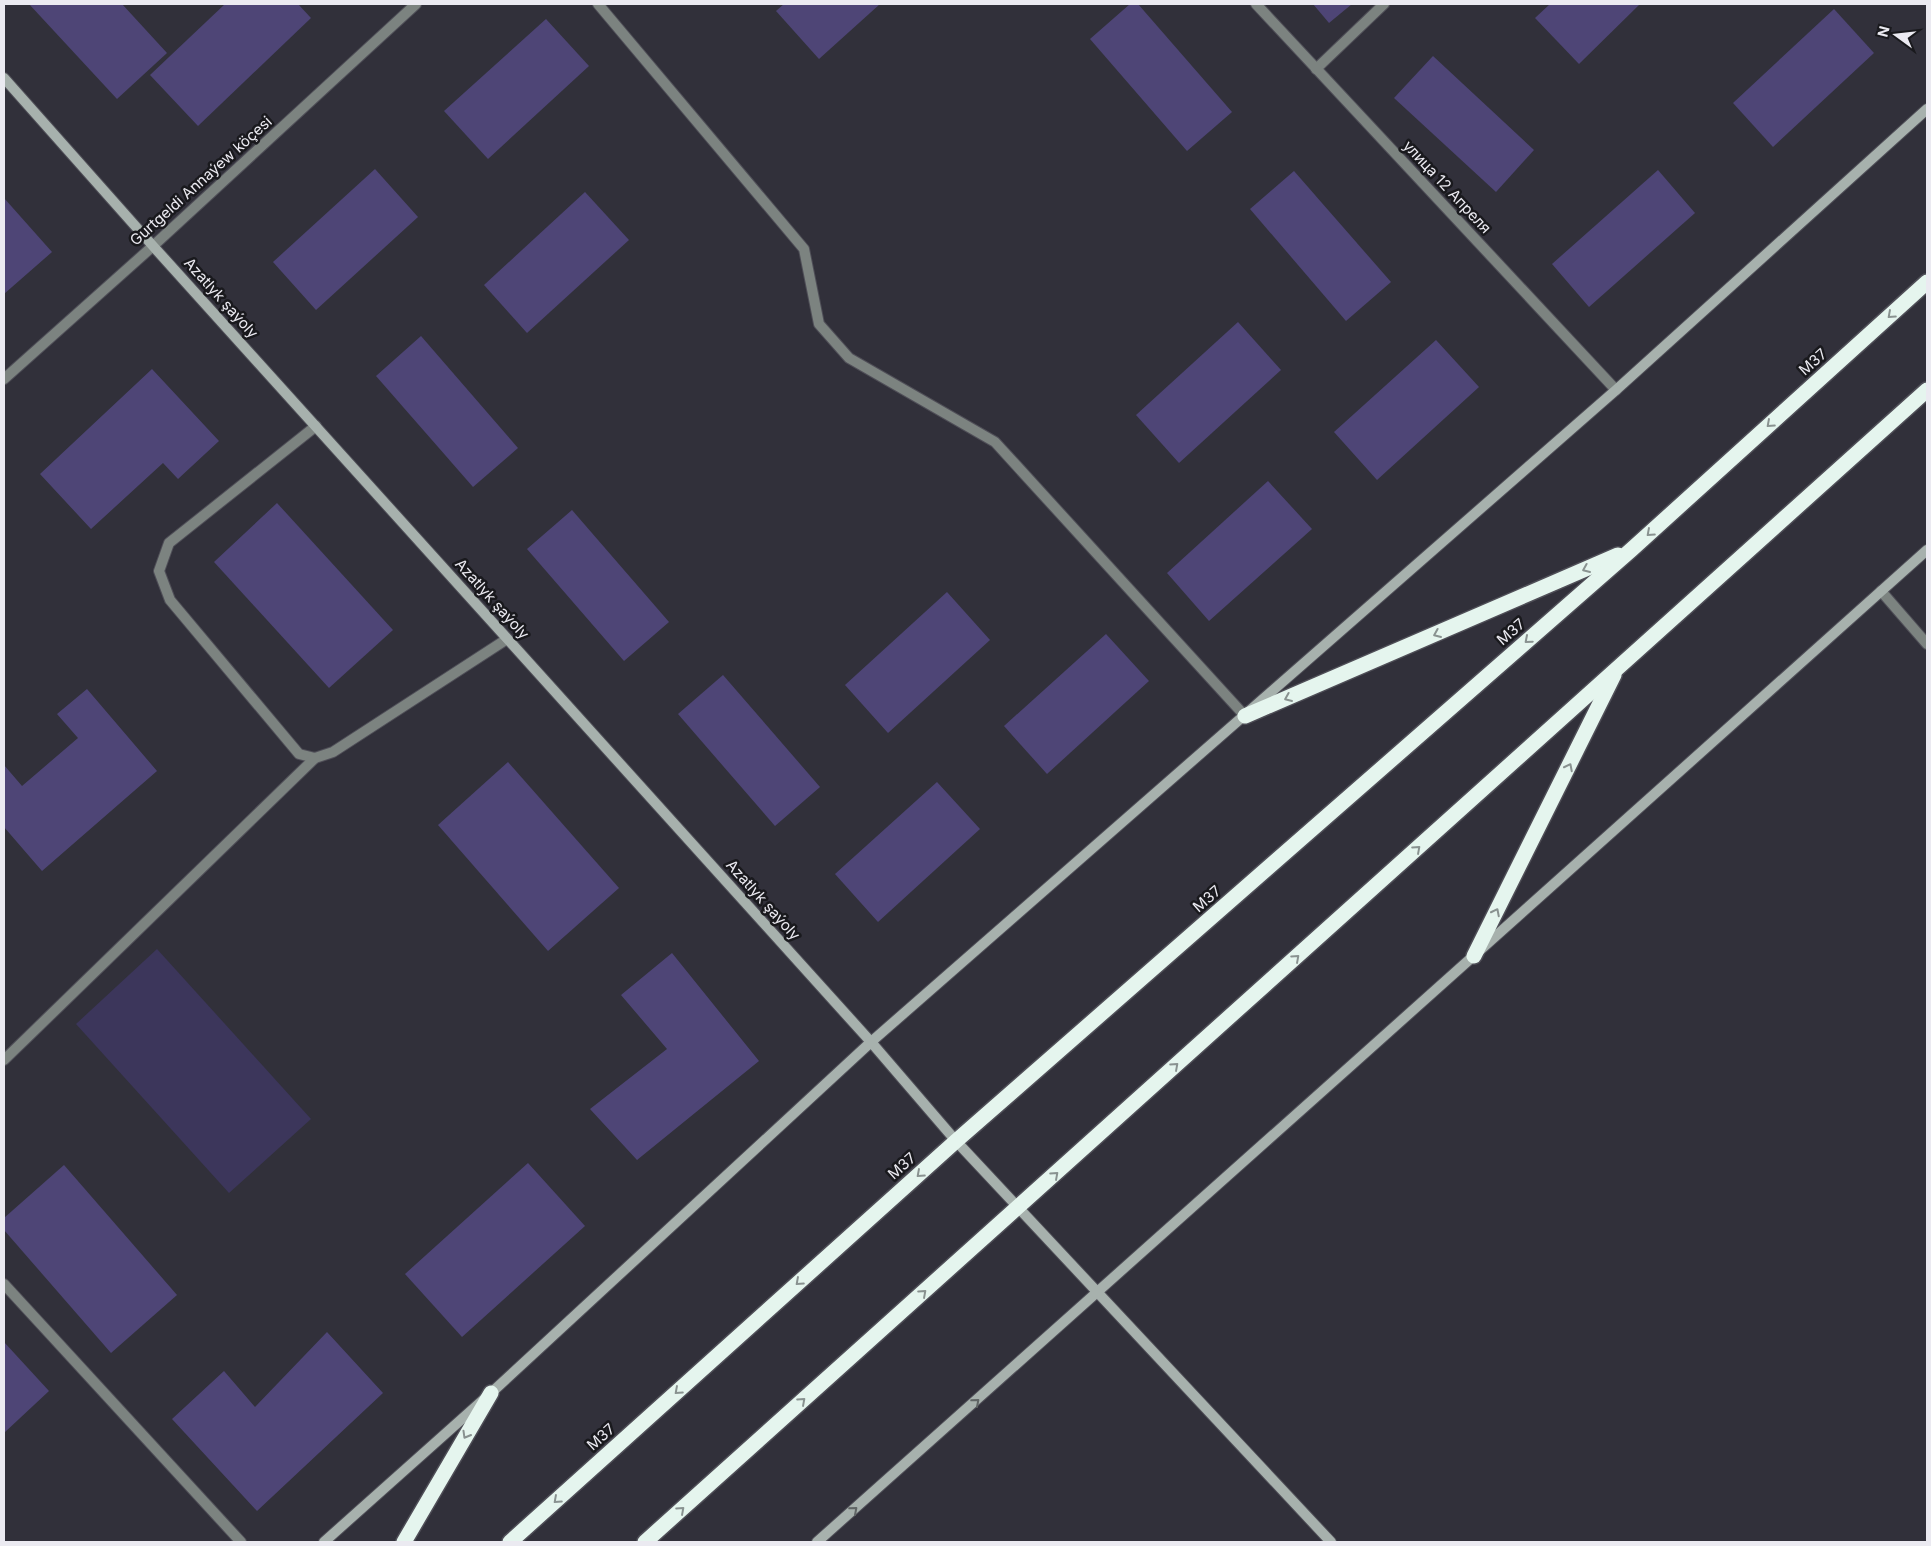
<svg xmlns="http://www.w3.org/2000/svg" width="1931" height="1546" font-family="Inter,sans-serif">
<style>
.green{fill:#3c365b}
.building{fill:#4e4576}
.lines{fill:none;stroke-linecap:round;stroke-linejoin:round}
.lane-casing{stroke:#4f4e57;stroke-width:12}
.street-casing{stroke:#4f4e57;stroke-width:12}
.secondary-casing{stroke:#4f4e57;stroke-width:12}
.highway-casing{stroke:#4f4e57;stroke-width:18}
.lane{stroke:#7c8380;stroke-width:10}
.street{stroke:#7c8380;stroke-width:10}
.secondary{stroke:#a7b1ad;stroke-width:10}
.highway{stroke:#e5f5ee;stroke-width:15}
.oneway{stroke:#899290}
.oneway2{stroke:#606565}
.labels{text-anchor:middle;stroke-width:5;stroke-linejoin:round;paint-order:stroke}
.street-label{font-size:15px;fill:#ebeaf1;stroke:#19191d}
</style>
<rect width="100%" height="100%" fill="#31303a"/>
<path class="green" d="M157 949 311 1119 229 1193 76 1024Z"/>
<g class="building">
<path d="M29 4H122L167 53 117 99Z"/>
<path d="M225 4H298L311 18 198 126 150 75Z"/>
<path d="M784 4H880L819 59 776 11Z"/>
<path d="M1130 4H1138L1232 112 1187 151 1090 39Z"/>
<path d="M1313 4H1352L1329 23Z"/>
<path d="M1550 4H1640L1579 64 1535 18Z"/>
<path d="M1834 9 1874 53 1773 147 1733 103Z"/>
<path d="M546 19 589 66 488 159 444 111Z"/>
<path d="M1433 56 1534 150 1496 192 1394 98Z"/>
<path d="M375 169 418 217 316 310 273 262Z"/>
<path d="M1658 170 1695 213 1589 307 1552 264Z"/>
<path d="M1294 171 1391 282 1346 321 1250 209Z"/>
<path d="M585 192 629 240 527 333 484 285Z"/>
<path d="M4 198 52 252 4 294Z"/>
<path d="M1238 322 1281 370 1179 463 1136 415Z"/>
<path d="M421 336 518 448 473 487 376 376Z"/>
<path d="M1436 340 1479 387 1377 480 1334 432Z"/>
<path d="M152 369 219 441 178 479 163 463 91 529 40 474Z"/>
<path d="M1268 481 1312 529 1209 621 1167 573Z"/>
<path d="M277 503 393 630 329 688 214 562Z"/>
<path d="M572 510 669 622 624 661 527 549Z"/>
<path d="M947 592 990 640 888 733 845 685Z"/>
<path d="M1106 634 1149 681 1047 774 1004 726Z"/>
<path d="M723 675 820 787 775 826 678 714Z"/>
<path d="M87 689 157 771 42 871 4 827V765L22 786 78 738 57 714Z"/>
<path d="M508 762 619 888 548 951 438 825Z"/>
<path d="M937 782 980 829 878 922 835 874Z"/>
<path d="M672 953 759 1061 637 1160 590 1109 667 1049 621 995Z"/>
<path d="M528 1163 585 1226 462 1337 405 1274Z"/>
<path d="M64 1165 177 1295 111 1353 4 1230V1218Z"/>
<path d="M327 1332 383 1393 257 1511 172 1419 224 1371 255 1407Z"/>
<path d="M4 1342 49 1391 4 1433Z"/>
</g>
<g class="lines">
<g class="lane-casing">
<g id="lane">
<path d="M598 4 804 249 819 324 849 358 995 442 1245 716"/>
<path d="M1316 69 1384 4"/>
<path d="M1881 591 1927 644"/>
<path d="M4 1284 241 1542"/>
</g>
</g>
<g class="street-casing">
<g id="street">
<path d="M1256 4 1616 390"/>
<path d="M4 379 153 246 416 4"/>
<path d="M316 426 169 543 159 571 170 600 299 754 315 758 333 752 507 639"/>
<path d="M4 1060 315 758"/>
</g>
</g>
<g class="secondary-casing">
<g id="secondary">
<path d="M4 78 153 246 871 1042 956 1141 1331 1542"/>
<path d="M324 1542 491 1393 871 1042 1616 390 1927 109"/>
<path d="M817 1542C1189 1214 1556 879 1927 550"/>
</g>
</g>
<g class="highway-casing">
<g id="highway">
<path d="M1245 716 1618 555"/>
<path d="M1474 956 1614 675"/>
<path d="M404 1542 491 1393"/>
<path d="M510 1542 956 1141 1631 550 1927 282"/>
<path d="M645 1542 1927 390"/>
</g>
</g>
<use href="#lane" class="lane"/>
<use href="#street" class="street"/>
<use href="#secondary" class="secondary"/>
<use href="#highway" class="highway"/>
</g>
<defs><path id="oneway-chevron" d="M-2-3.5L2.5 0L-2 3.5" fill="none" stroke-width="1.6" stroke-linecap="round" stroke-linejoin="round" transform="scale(1.25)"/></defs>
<g class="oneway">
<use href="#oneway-chevron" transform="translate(1891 315) rotate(138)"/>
<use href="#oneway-chevron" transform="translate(1770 424) rotate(138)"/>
<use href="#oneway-chevron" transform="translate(1650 533) rotate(138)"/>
<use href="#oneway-chevron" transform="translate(1586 569) rotate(157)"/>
<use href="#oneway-chevron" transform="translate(1437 634) rotate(157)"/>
<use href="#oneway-chevron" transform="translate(1528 640) rotate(139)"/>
<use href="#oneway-chevron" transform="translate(1288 698) rotate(157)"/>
<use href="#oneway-chevron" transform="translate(1569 767) rotate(-63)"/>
<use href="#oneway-chevron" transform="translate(1417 849) rotate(-42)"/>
<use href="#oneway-chevron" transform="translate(1496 912) rotate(-63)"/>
<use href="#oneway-chevron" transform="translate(1296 958) rotate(-42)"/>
<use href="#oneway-chevron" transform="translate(1175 1066) rotate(-42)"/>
<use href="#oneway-chevron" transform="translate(920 1174) rotate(138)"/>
<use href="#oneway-chevron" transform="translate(1055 1175) rotate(-42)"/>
<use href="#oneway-chevron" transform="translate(799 1282) rotate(138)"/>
<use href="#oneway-chevron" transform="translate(923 1293) rotate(-42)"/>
<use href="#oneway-chevron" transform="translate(678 1391) rotate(138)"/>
<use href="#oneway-chevron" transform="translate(802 1401) rotate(-42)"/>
<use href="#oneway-chevron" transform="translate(466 1435) rotate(120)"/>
<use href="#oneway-chevron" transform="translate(557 1500) rotate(138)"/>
<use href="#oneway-chevron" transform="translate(681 1510) rotate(-42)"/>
</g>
<g class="oneway2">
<use href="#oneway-chevron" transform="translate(976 1402) rotate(-41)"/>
<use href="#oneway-chevron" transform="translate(854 1510) rotate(-41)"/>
</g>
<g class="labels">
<g class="street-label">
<text transform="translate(201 181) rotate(-42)" y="5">Gurtgeldi Annaýew köçesi</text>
<text transform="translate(1447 187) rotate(47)" y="5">улица 12 Апреля</text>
<text transform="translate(221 298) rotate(48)" y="5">Azatlyk şaýoly</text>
<text transform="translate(1813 362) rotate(-42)" y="5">M37</text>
<text transform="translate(492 599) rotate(48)" y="5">Azatlyk şaýoly</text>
<text transform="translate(1511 632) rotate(-41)" y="5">M37</text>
<text transform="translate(1207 899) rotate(-41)" y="5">M37</text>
<text transform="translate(763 900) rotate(48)" y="5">Azatlyk şaýoly</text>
<text transform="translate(902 1166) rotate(-42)" y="5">M37</text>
<text transform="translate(601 1437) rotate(-42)" y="5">M37</text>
</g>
</g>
<rect width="1931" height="1546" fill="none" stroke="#ebeaf1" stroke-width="10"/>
<g transform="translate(1896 35) rotate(285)" stroke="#19191d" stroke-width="4" paint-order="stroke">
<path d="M0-4L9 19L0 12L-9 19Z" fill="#ebeaf1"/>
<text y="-8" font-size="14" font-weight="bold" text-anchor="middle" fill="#ebeaf1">N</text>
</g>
</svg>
